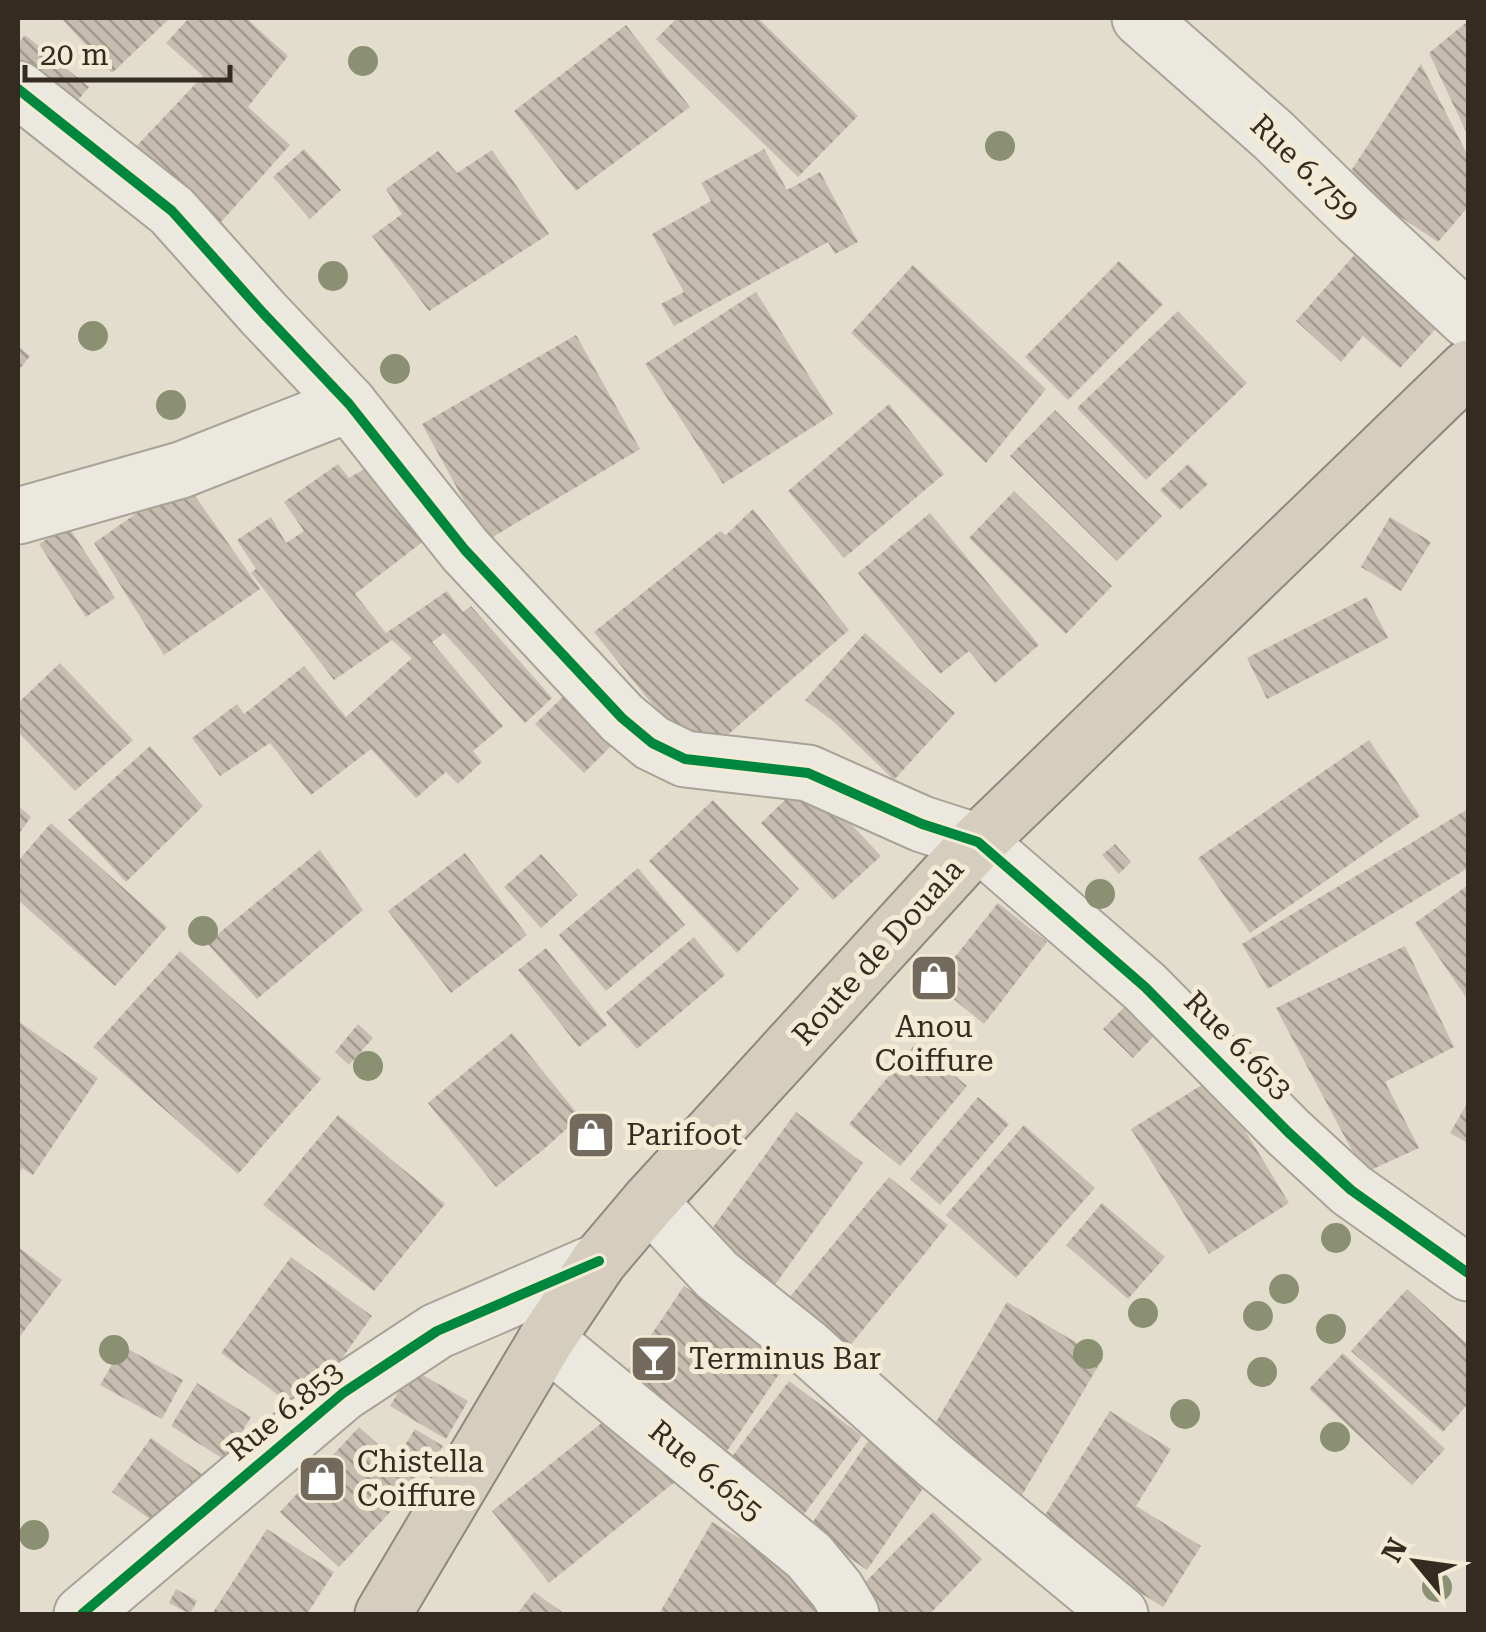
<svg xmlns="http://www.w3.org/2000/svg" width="1486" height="1632" font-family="'Roboto Serif',serif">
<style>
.building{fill:url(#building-back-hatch)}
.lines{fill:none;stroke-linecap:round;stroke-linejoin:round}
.minor-casing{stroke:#a8a297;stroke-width:59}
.highway-casing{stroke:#8e887e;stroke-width:59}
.minor{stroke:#ebe8df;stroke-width:55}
.highway{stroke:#d5cebf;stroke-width:55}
.cycleway-casing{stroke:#f3ebd5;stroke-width:16}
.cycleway{stroke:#00873e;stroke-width:10}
.tree{fill:#8c9073}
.labels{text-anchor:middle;stroke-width:10;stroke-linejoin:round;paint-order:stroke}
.street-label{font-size:30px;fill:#362b20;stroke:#f3ebd5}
.poi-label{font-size:30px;fill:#362b20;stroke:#f3ebd5;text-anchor:start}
</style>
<defs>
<pattern id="building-back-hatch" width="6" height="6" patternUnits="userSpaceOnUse" patternTransform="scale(2.5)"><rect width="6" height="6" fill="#c6bcaf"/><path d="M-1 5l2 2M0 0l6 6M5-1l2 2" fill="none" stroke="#a2998e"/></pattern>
</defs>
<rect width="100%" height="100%" fill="#e3ddce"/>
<g class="building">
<path d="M61 18H170L112 73Z"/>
<path d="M189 18H246L288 56 248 107 290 145 212 232 129 154 203 76 166 43Z"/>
<path d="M677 18H758L858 116 798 177 656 39Z"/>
<path d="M1468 21V136L1429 53Z"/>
<path d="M626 25 690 107 576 191 514 111Z"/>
<path d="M25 35 89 87 73 106 18 60V44Z"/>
<path d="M1421 64 1468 156V207L1438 242 1345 180Z"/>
<path d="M304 149 341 190 310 219 273 177Z"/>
<path d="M764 149 787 190 820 172 858 242 835 254 828 242 674 326 661 304 684 292 652 234 711 201 701 183Z"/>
<path d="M492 150 549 234 429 311 372 236 402 214 386 189 438 151 457 173Z"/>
<path d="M1357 252 1440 324 1400 368 1363 336 1341 362 1296 321Z"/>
<path d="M1119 261 1163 304 1068 400 1025 357Z"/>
<path d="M913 265 1046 389 986 463 851 333Z"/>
<path d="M756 292 833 414 723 484 645 364Z"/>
<path d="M1178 311 1247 383 1146 480 1077 408Z"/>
<path d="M576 335 640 449 486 541 422 424Z"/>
<path d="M18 346 30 356 18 371Z"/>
<path d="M889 404 944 474 844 558 788 491Z"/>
<path d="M1055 410 1162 516 1117 561 1010 456Z"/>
<path d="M338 464 349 478 368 467 425 540 355 594 386 633 447 591 463 612 471 606 552 698 525 723 444 633 432 642 503 726 473 751 482 762 458 784 446 772 416 798 371 749 311 795 270 743 220 776 192 738 237 704 244 714 304 666 346 717 412 658 392 640 334 680 251 573 256 569 237 540 271 517 286 543 304 531 284 502Z"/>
<path d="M1188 464 1208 484 1180 510 1160 490Z"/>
<path d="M184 480 260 589 164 655 94 543Z"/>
<path d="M1014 491 1112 586 1066 634 969 538Z"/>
<path d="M753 509 849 630 710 750 685 745 594 632 720 531 726 535Z"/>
<path d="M930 513 1039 645 995 683 969 651 940 674 858 573Z"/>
<path d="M1390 517 1431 542 1401 591 1361 567Z"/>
<path d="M68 526 115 598 86 617 39 544Z"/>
<path d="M1367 597 1388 638 1267 699 1247 658Z"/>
<path d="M865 633 955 713 894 780 834 722 805 700Z"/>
<path d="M60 663 133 740 75 791 18 732V703Z"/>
<path d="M567 693 615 742 584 773 535 724Z"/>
<path d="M1369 740 1420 816 1250 933 1198 858Z"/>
<path d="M150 746 203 806 126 882 68 820Z"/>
<path d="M808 778 881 856 833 900 761 823Z"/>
<path d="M713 800 799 889 737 953 649 861Z"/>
<path d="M18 806 31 817 18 835Z"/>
<path d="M1468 809V868L1268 989 1242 944Z"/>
<path d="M51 823 167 927 115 986 18 900V861Z"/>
<path d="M1115 844 1131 862 1119 874 1102 855Z"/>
<path d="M320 850 363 910 257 999 207 943Z"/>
<path d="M465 853 527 935 451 993 388 911Z"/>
<path d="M541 854 578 895 541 928 504 887Z"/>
<path d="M638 868 685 925 606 991 559 935Z"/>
<path d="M1468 885V1000L1415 923Z"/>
<path d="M998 903 1047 942 984 1024 934 983Z"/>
<path d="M694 937 725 975 637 1049 606 1012Z"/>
<path d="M1405 946 1454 1047 1385 1082 1419 1148 1364 1173 1276 1008Z"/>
<path d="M546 948 607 1025 579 1047 518 970Z"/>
<path d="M180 951 321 1079 238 1174 93 1047Z"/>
<path d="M1135 996 1165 1024 1133 1058 1103 1029Z"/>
<path d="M18 1021 98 1078 33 1175 22 1168 18 1176Z"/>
<path d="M358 1024 373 1038 349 1065 335 1052Z"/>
<path d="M512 1033 580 1117 543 1150 496 1187 428 1103Z"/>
<path d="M916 1043 967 1086 900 1166 849 1124Z"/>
<path d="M1213 1078 1289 1203 1209 1254 1131 1129Z"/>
<path d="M978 1097 1009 1124 940 1205 910 1179Z"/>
<path d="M1468 1102V1143L1450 1133Z"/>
<path d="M796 1112 863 1163 774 1286 706 1237Z"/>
<path d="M338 1115 445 1204 374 1291 263 1205Z"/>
<path d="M1024 1125 1095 1188 1016 1278 946 1215Z"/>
<path d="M889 1177 948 1225 848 1348 788 1299Z"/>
<path d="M1102 1203 1165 1257 1128 1299 1066 1245Z"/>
<path d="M18 1247 62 1280 18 1339Z"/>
<path d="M291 1257 372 1316 303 1413 221 1353Z"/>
<path d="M684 1286 790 1358 725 1454 619 1383Z"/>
<path d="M1407 1289 1468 1345V1404L1443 1432 1351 1351Z"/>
<path d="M1007 1302 1103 1358 1019 1500 923 1444Z"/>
<path d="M123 1346 183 1380 162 1419 100 1385Z"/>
<path d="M1343 1353 1445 1449 1412 1485 1309 1389Z"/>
<path d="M412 1369 468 1401 446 1439 390 1406Z"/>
<path d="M789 1381 862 1436 796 1525 722 1470Z"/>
<path d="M197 1383 251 1417 225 1460 171 1426Z"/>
<path d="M624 1405 681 1477 549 1583 492 1511Z"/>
<path d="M1110 1411 1171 1449 1136 1506 1201 1546 1163 1607 1037 1528Z"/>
<path d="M359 1427 419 1481 339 1567 280 1512Z"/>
<path d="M415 1429 443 1446 427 1472 399 1455Z"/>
<path d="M151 1438 209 1479 171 1534 112 1492Z"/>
<path d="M869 1440 928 1481 867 1570 808 1529Z"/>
<path d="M933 1512 982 1559 930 1614H875L855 1593Z"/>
<path d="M712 1522 834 1593 821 1614H659Z"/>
<path d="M267 1529 334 1572 307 1614H212Z"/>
<path d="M176 1589 197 1601 190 1614 169 1603Z"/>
<path d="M534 1592 565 1614H517Z"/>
</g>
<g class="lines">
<g class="minor-casing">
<g id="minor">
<path d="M1140 18 1273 135 1358 218 1468 320"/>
<path d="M18 89 172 211 263 313 349 404 465 550 622 718 652 743 685 759 808 773 922 824 978 842 1145 987 1288 1132 1351 1190 1468 1273"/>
<path d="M18 516 181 470 349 404"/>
<path d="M649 1202 717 1275 807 1347 935 1461 1120 1614"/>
<path d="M546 1340 809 1556 837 1590 851 1614"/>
<path d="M82 1614 343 1393 437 1331 599 1261"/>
</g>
</g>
<g class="highway-casing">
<path id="highway" d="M383 1614 546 1340 599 1261 649 1202 978 842 1468 368"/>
</g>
<use href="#minor" class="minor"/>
<use href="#highway" class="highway"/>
<g class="cycleway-casing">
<g id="cycleway">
<path d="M18 89 172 211 263 313 349 404 465 550 622 718 652 743 685 759 808 773 922 824 978 842 1145 987 1288 1132 1351 1190 1468 1273"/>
<path d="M82 1614 343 1393 437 1331 599 1261"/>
</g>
</g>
<use href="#cycleway" class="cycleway"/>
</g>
<g class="tree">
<circle cx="363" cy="61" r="15"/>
<circle cx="1000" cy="146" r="15"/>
<circle cx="333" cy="276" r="15"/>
<circle cx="93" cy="336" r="15"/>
<circle cx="395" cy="369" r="15"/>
<circle cx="171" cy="405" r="15"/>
<circle cx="1100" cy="894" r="15"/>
<circle cx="203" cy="931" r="15"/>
<circle cx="368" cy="1066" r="15"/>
<circle cx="1336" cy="1238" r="15"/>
<circle cx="1284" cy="1289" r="15"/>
<circle cx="1143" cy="1313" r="15"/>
<circle cx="1258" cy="1316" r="15"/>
<circle cx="1331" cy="1329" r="15"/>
<circle cx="114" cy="1350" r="15"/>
<circle cx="1088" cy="1354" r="15"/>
<circle cx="1262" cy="1372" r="15"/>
<circle cx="1185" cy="1414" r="15"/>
<circle cx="1335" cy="1437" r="15"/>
<circle cx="34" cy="1535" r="15"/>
<circle cx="1437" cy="1587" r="15"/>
</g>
<defs>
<g id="shop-square" transform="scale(2.5)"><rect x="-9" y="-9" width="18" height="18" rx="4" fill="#73695d" stroke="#f3ebd5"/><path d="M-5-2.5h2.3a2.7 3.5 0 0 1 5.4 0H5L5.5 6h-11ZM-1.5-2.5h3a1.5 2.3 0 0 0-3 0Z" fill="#fff"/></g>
<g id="bar-square" transform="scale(2.5)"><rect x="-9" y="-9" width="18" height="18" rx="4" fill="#73695d" stroke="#f3ebd5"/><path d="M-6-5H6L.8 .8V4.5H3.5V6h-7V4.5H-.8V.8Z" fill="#fff"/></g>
</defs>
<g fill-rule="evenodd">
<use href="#shop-square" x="934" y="978"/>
<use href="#shop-square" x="591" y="1135"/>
<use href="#bar-square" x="654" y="1359"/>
<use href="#shop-square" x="322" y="1479"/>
</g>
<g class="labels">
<g class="street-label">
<text transform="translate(1305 168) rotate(44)" y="10">Rue 6.759</text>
<text transform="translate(878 952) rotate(-48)" y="10">Route de Douala</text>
<text transform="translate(1238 1045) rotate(45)" y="10">Rue 6.653</text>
<text transform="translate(285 1411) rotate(-39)" y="10">Rue 6.853</text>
<text transform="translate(706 1471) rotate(40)" y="10">Rue 6.655</text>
</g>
<g class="poi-label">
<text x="934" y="1037" text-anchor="middle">Anou<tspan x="934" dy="34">Coiffure</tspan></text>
<text x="626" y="1145">Parifoot</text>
<text x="689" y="1369">Terminus Bar</text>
<text x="357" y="1472">Chistella<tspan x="357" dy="34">Coiffure</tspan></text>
</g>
</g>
<rect width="1486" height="1632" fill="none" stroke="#362b20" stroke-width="40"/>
<g transform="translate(1416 1562) rotate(299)" stroke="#f3ebd5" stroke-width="8" paint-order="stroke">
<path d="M0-8L18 38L0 25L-18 38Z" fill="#362b20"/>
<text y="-15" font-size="28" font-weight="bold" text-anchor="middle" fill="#362b20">N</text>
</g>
<path d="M25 65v15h205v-15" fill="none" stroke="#362b20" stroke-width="5"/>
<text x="40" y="65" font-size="30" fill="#362b20" stroke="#f3ebd5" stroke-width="8" paint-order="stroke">20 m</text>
</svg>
